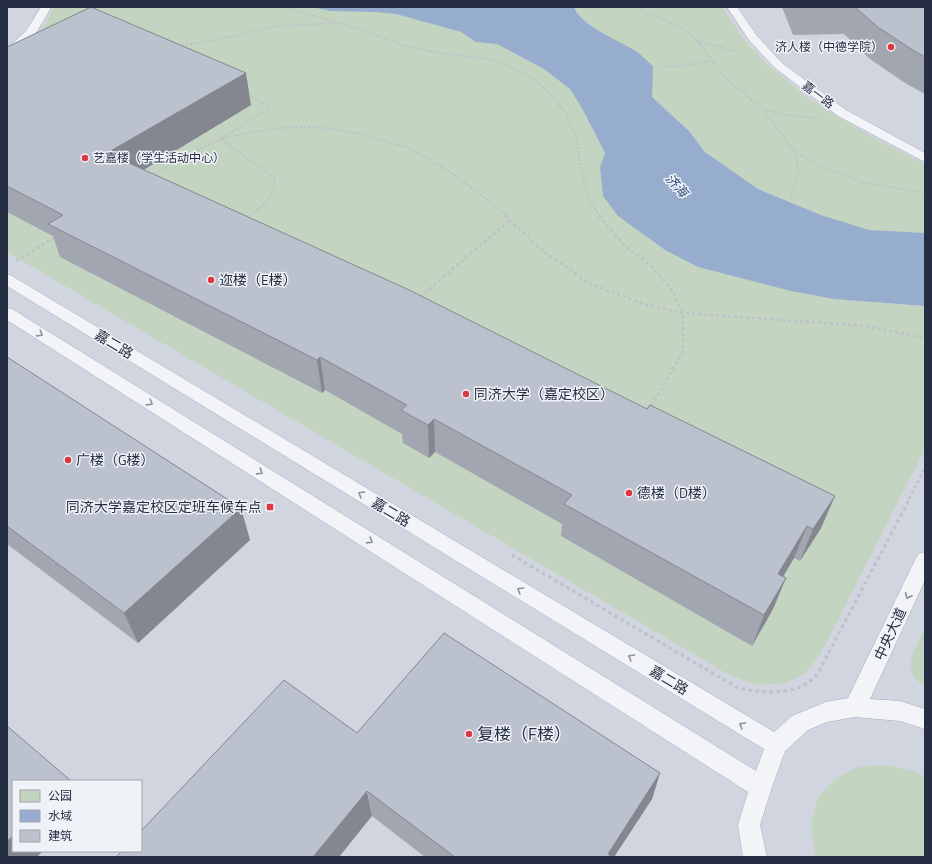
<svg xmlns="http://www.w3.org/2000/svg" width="932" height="864" font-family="'Titillium Web','Noto Sans SC',sans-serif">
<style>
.built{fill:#d1d5df;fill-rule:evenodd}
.green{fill:#c3d5c0}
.water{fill:#97adce}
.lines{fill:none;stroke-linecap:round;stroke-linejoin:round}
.lane-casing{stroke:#a8adb8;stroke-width:1}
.path-far2{stroke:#bec1c9;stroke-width:2;stroke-dasharray:2 2;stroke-linecap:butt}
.path-far1{stroke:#bec1c9;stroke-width:2.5;stroke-dasharray:3 3;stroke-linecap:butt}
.path{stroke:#bec1c9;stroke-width:3;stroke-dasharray:3.5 3.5;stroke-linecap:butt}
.lane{fill:#f3f4f8;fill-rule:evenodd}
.wall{fill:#a2a6b1}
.shaded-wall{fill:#848790}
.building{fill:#bcc1ce;stroke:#848790}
.oneway{stroke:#8c919e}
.poi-dot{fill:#dc3742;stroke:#eff2f7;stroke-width:1.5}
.labels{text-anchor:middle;stroke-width:3;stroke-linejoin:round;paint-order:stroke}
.far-poi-label{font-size:12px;fill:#262e43;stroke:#eff2f7;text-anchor:end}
.far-street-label{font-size:12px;fill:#262e43;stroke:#eff2f7}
.far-water-label{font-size:13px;font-style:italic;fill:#2c497b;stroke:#eff2f7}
.poi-label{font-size:14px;fill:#262e43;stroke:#eff2f7;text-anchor:start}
.street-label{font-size:14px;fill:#262e43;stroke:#eff2f7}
.near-poi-label{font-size:17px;fill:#262e43;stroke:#eff2f7;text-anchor:start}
</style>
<rect width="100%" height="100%" fill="#dfe3ea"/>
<path class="built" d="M7 7H925V857H7ZM13 781H141V851H13Z"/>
<g class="green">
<path d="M54 7H312L330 11 375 12 396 14 461 32 476 42 497 44 544 69 570 89 583 110 605 153 600 167 618 216 665 250 698 267 834 299 925 306V449L821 653 806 673 786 683 755 685 726 673 7 252V61L36 36 45 25Z"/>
<path d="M574 7H722L745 41 767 64 809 99 865 133 925 164V233L869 230 821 215 758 189 705 152 689 131 652 97 636 51C618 41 582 26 574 7Z"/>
<path d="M925 628V686C898 671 916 648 925 628Z"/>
<path d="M885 765 914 771 925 777V857H815L811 823 818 798 835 779 858 767Z"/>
</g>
<path class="water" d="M312 7H574C582 27 617 39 634 50 641 54 647 61 653 66L652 97 689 131 705 152 758 189 821 215 869 230 925 233V306L834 299 791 291 698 267 665 250 618 216 603 196 600 167 605 153 583 110 570 89 544 69 497 44 476 42 461 32 396 14 375 12 330 11Z"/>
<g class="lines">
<g class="lane-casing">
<g id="lane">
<path d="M41 7H51C43 23 25 54 7 58V49L26 31Z"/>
<path d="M727 7H737L757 36 782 63 846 110 925 153V162L838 116 774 67 749 40Z"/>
<path d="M7 274 12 276 774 732 792 716 826 702 848 698 918 554 925 552V580L870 699 900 701 925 709V729L900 721 855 717 827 722 808 730 785 751 772 787 760 825 767 857H743L738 825 748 792 7 320V308L12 309 756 771 764 749 7 286Z"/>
</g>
</g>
<g class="path-far2">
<path d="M285 7 307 15 341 23 402 45 439 53 495 60 530 76 551 95 566 113 576 136 580 165 588 198 600 217"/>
<path d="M638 7 644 12 680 26 697 40 723 76 763 109 795 152 827 169 863 182 925 193"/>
<path d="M697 40 740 53"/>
<path d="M178 46 216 40 277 26 337 23"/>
<path d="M660 67 680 66 711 61"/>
<path d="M763 109 787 115 815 118"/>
<path d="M221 139C246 133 271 128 296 127 328 126 359 133 389 142 397 145 405 146 412 150 446 167 479 192 507 217"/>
<path d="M221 139 275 178C275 199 262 207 246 217"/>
<path d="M152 176 177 160 221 139 270 107 247 94"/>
<path d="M790 198 799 172 795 153"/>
</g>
<g class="path-far1">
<path d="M505 216 543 251 589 283 643 304 683 313 866 326 925 338"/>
<path d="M599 216 623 244 651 266 672 290 683 313V351L651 407"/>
<path d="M245 218 248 216"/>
<path d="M16 261 55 237"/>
<path d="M420 297 510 220"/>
<path d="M909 499 925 468"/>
</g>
<path class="path" d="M512 555 738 688C763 693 801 697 818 673L910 498"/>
<use href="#lane" class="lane"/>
</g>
<g class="wall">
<path d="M782 7H925V94L905 83 870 59 844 34 793 35Z"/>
<path d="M7 47 251 105 143 170 647 409 835 496 821 528 800 561 794 558 783 577 786 578 773 609 752 646 561 536 562 524 435 452 429 458 403 443 402 434 325 390 322 393 60 257 53 236 7 212Z"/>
<path d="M7 357 250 540 138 643 7 544Z"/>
<path d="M357 733 660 773 652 799 614 857H425L372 816Z"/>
</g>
<g class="shaded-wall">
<path d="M246 73 251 105 117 186 107 153Z"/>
<path d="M320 357 325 390 322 393 317 360Z"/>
<path d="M434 419 435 452 429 458 428 425Z"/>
<path d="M835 496 821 528 800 561 813 529Z"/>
<path d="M241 508 250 540 138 643 124 613Z"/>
<path d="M807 526 794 558 766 605 778 574Z"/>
<path d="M786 578 773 609 752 646 764 615Z"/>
<path d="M660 773 652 799 614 857H607L608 854Z"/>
<path d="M367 791 372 816 339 857H313Z"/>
<path d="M13 836V851H43L37 857H7V841Z"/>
</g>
<g class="building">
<path d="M91 7 246 73 107 153 407 289 647 409 650 405 835 496 813 529 807 526 778 574 786 578 764 615 564 504 572 495 434 419 428 425 401 410 407 405 320 357 317 360 48 224 63 215 7 186V47Z"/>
<path d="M855 7H925V57L916 52 879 28Z"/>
<path d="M7 357 241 508 124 613 7 526Z"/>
<path d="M444 633 660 773 608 854 612 857H455L367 791 313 857H116L122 851H141V831L284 680 357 733Z"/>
<path d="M7 726 70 780 69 781H13V836L7 841Z"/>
</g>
<defs><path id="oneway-chevron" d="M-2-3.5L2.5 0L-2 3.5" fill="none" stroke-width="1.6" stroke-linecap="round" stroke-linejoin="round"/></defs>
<g class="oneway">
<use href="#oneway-chevron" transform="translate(40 334) rotate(32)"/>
<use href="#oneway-chevron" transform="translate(150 403) rotate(32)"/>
<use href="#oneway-chevron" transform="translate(260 472) rotate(32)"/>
<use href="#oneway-chevron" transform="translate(361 494) rotate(-149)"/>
<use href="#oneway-chevron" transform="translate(370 541) rotate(32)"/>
<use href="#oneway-chevron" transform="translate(520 590) rotate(-149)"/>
<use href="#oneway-chevron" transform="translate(908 596) rotate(115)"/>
<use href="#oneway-chevron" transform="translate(631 657) rotate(-149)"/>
<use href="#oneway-chevron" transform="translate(742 725) rotate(-149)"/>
</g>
<g class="poi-dot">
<circle cx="891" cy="47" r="4"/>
<circle cx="85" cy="158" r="4"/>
<circle cx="211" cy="280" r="4"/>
<circle cx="466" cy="394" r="4"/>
<circle cx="68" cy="460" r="4"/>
<circle cx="629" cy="493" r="4"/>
<rect x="266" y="503" width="8" height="8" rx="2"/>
<circle cx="469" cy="734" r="4"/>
</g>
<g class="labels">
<g class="far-poi-label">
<text x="883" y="51">济人楼（中德学院）</text>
<text x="93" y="162" text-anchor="start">艺嘉楼（学生活动中心）</text>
</g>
<g class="far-street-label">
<text transform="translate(818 95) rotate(37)" y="4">嘉一路</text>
</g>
<g class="far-water-label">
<text transform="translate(677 185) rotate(47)" y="5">济海</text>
</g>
<g class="poi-label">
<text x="219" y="285">迩楼（E楼）</text>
<text x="474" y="399">同济大学（嘉定校区）</text>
<text x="76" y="465">广楼（G楼）</text>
<text x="637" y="498">德楼（D楼）</text>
<text x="262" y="512" text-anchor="end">同济大学嘉定校区定班车候车点</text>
</g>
<g class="street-label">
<text transform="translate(114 344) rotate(31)" y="5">嘉二路</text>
<text transform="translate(391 512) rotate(31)" y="5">嘉二路</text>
<text transform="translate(890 634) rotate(-65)" y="5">中央大道</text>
<text transform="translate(669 680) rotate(31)" y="5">嘉二路</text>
</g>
<g class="near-poi-label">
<text x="477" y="740">复楼（F楼）</text>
</g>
</g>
<rect width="932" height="864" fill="none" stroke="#262e43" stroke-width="16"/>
<rect x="12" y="780" width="130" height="72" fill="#eff2f7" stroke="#9fa4af"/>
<rect x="20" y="790" width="20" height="12" fill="#c3d5c0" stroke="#9fa4af"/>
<text x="48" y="800" font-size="12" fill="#262e43">公园</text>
<rect x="20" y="810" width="20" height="12" fill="#97adce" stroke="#9fa4af"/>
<text x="48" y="820" font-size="12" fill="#262e43">水域</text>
<rect x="20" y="830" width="20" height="12" fill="#bcc1ce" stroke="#9fa4af"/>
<text x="48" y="840" font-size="12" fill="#262e43">建筑</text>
</svg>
